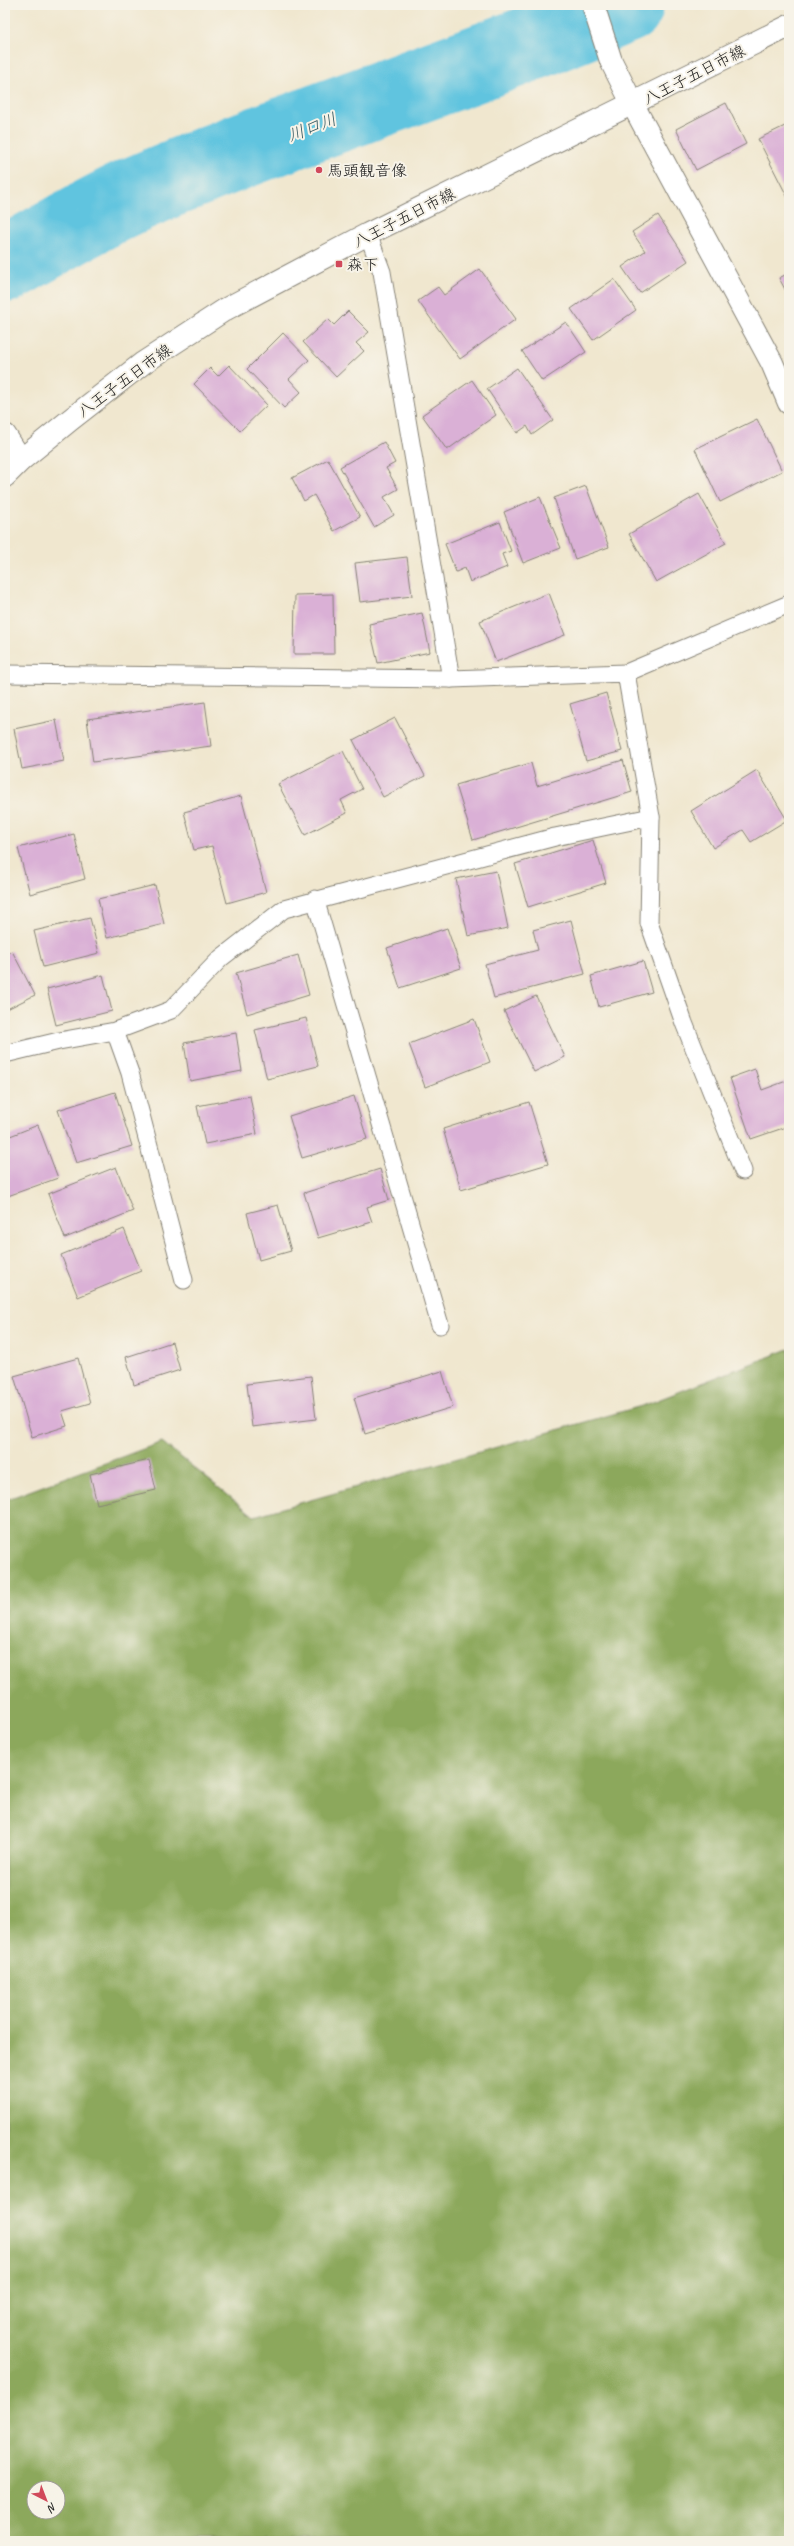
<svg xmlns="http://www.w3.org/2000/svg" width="794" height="2546" font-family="Caveat,'Klee One',sans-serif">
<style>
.forest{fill:#8ca85b;stroke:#54623c;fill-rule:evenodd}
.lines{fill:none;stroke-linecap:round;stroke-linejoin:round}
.river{stroke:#61c4df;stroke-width:76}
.building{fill:#dab0d6}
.service-casing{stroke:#868276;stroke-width:19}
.minor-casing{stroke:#868276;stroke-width:24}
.tertiary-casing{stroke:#868276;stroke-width:24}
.primary-casing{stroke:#868276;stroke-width:24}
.service{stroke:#fff;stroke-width:17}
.minor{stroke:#fff;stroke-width:22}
.tertiary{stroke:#fff;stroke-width:22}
.primary{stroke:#fff;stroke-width:22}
.poi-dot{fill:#d1495b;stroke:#f7f3e8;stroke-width:1.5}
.labels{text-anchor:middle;stroke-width:4;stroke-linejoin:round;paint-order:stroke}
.street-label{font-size:16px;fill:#1c1c1c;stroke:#f7f3e8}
.poi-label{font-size:16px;fill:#1c1c1c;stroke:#f7f3e8;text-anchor:start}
.water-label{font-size:17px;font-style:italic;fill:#345760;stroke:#f7f3e8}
</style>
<rect width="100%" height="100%" fill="#f7f3e8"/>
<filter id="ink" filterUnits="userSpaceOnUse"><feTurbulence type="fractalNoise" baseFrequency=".025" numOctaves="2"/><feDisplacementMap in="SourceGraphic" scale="8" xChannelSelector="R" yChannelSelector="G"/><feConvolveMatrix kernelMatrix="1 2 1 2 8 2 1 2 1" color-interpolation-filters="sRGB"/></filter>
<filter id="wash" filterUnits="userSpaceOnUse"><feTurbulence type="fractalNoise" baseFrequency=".012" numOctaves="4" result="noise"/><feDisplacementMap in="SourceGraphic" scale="16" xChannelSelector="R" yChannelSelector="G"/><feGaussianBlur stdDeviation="0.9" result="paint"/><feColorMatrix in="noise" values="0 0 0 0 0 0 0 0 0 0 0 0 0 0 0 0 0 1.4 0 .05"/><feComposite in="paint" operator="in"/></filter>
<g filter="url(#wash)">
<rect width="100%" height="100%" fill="#f0e7cf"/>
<path class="forest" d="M789 1349V2541H5V1500L162 1442 254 1516 645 1405ZM34 2488H58V2512H34Z"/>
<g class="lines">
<path class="river" d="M5 265C48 241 91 214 136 194 297 124 465 73 626 5"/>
</g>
<g id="blocks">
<g class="building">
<path d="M726 103 746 144 696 170 676 129Z"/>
<path d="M789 124V200L758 139Z"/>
<path d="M658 215 688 261 640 293 622 267 645 251 632 232Z"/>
<path d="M480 269 516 319 460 359 418 301 438 287 444 295Z"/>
<path d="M789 273V297L779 278Z"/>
<path d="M614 279 636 310 593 340 571 309Z"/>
<path d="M348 311 369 332 356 343 364 351 336 377 303 342 328 319 334 325Z"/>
<path d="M566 322 586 352 542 381 522 351Z"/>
<path d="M283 333 309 360 289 379 301 392 284 408 247 369Z"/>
<path d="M229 365 267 405 240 431 194 384 210 368 218 376Z"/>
<path d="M517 368 553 420 532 435 527 426 517 433 487 389Z"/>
<path d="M472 380 496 415 447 450 422 415Z"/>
<path d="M757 419 782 471 720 502 695 449Z"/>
<path d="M384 442 395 463 386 468 398 489 384 497 394 515 374 527 340 467Z"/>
<path d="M328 459 360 517 334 531 314 495 304 501 292 478Z"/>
<path d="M586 486 609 547 575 559 554 498Z"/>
<path d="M699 494 726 543 656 582 629 534Z"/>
<path d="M540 497 561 548 523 563 504 512Z"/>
<path d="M500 522 511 551 502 554 507 567 470 582 465 568 456 572 445 544Z"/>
<path d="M407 557 412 596 360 602 355 563Z"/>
<path d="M549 593 565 635 496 662 480 621Z"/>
<path d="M333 594 334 654H294L295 595Z"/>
<path d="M422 613 430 652 378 663 369 624Z"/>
<path d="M606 693 622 751 586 761 570 704Z"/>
<path d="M205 702 211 746 93 762 87 719Z"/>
<path d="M395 718 425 776 383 797 353 740Z"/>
<path d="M56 720 64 761 22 769 14 729Z"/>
<path d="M343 751 362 789 341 800 347 813 305 835 278 784Z"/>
<path d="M623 760 632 792 473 840 456 785 531 763 537 786Z"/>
<path d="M757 770 787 820 751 842 743 830 713 848 691 811Z"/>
<path d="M241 796 266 892 227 903 212 846 194 850 184 812Z"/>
<path d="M74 834 85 879 30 894 18 848Z"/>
<path d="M593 840 606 883 528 907 515 864Z"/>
<path d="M496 871 508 928 468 936 456 879Z"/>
<path d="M155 885 164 924 107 938 98 899Z"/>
<path d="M90 918 99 953 43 967 34 931Z"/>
<path d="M571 920 585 974 494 998 485 964 538 950 533 930Z"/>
<path d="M447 928 461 968 400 988 387 948Z"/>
<path d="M12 951 35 995 5 1010V954Z"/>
<path d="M298 955 309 995 247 1014 236 973Z"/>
<path d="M643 961 652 992 599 1007 591 976Z"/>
<path d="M103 975 112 1011 56 1025 47 989Z"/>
<path d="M536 996 565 1057 534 1072 504 1011Z"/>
<path d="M306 1018 318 1066 267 1079 255 1030Z"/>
<path d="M474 1019 490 1062 425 1087 409 1044Z"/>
<path d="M236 1033 242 1071 190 1081 184 1043Z"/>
<path d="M755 1069 762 1090 789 1080V1126L751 1139 730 1078Z"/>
<path d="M115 1092 132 1146 76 1163 58 1110Z"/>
<path d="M250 1096 257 1134 205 1144 197 1106Z"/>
<path d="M354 1096 367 1139 302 1158 289 1116Z"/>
<path d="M529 1102 548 1164 461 1190 443 1129Z"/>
<path d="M38 1125 58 1178 5 1197V1138Z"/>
<path d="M116 1167 133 1211 65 1238 48 1194Z"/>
<path d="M380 1169 389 1200 367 1207 372 1222 318 1238 304 1193Z"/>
<path d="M278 1205 291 1251 259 1260 247 1213Z"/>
<path d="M124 1229 141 1271 78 1297 61 1255Z"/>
<path d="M172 1342 180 1370 134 1385 126 1357Z"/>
<path d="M78 1358 90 1403 62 1411 67 1426 32 1437 14 1376Z"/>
<path d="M442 1371 453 1407 365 1434 354 1398Z"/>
<path d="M311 1376 316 1419 252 1427 247 1384Z"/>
<path d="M149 1460 156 1490 97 1504 90 1474Z"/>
</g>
</g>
</g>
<g filter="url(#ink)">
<use href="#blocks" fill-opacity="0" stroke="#868276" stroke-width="1"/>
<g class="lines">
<g class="service-casing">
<g id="service">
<path d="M626 673 789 604"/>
<path d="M5 674 451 679"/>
<path d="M651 817 649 923 684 1023 743 1171"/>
<path d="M315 899 440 1325"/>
<path d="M115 1031 130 1073 184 1280"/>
<path d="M5 1054 59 1041 115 1031 171 1010 221 958 284 909 555 837 651 817 626 673 451 679 382 272 368 234"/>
</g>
</g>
<g class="minor-casing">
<path id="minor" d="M593 5 611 61 633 105 772 363 789 403"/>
</g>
<g class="tertiary-casing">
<path id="tertiary" d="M5 435 21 460"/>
</g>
<g class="primary-casing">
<path id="primary" d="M5 476 21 460 70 420 143 363 226 309 368 234 789 26"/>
</g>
<use href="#service" class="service"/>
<use href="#minor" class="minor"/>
<use href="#tertiary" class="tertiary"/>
<use href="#primary" class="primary"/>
</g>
</g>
<g class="poi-dot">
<circle cx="319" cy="170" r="4"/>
<rect x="335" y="260" width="8" height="8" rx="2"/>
</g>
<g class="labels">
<g class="street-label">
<text transform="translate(694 74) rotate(-27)" y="6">八王子五日市線</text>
<text transform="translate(404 217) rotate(-27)" y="6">八王子五日市線</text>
<text transform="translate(124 380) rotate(-36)" y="6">八王子五日市線</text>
</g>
<g class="poi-label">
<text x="327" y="176">馬頭観音像</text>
<text x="347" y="270">森下</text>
</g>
<g class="water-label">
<text transform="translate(312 127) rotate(-21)" y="6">川口川</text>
</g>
</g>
<rect width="794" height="2546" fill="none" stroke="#f7f3e8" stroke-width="20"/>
<g transform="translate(46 2500) rotate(138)"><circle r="19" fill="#f7f3e8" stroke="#9f9d96"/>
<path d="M0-3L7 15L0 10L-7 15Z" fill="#d1495b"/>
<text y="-6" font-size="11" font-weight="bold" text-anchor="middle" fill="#1c1c1c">N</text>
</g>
</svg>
